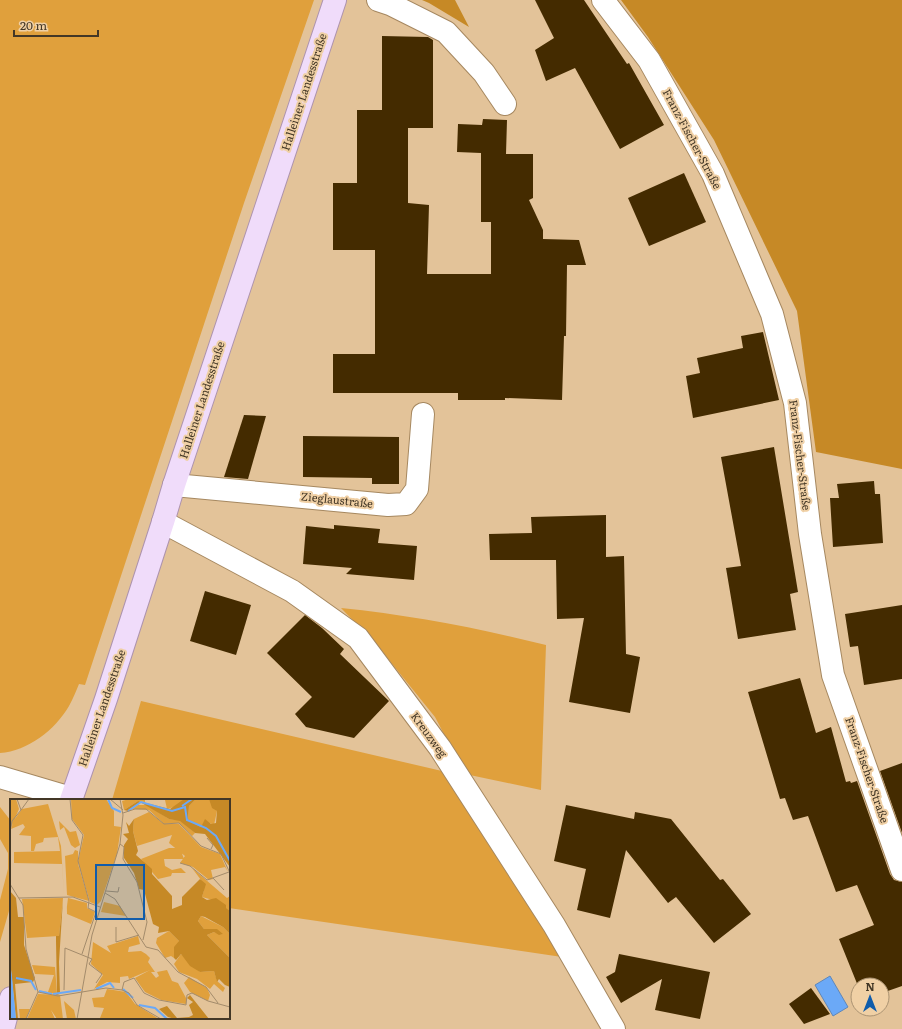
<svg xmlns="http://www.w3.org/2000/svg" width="902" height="1029" font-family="Literata,serif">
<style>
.green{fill:#e0a03c}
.forest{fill:#c68926}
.water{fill:#6ba9f7;stroke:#5f87b8}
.building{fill:#442b00}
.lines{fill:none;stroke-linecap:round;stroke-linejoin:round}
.minor-casing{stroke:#a68860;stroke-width:24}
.major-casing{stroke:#ad93ae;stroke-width:24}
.minor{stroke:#fff;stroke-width:22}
.major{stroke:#f0dcfa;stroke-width:22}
.labels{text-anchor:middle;stroke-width:4;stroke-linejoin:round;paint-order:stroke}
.street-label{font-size:11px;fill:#433726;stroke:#f0d0a5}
.inset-river{fill:none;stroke:#6ba9f7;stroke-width:2}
.inset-road{fill:none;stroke:#a38b6b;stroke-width:1}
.view{fill:#105cab;fill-opacity:0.15;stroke:#105cab;stroke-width:2}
.inset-edge{fill:none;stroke:#433726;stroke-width:2}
</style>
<rect width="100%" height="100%" fill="#e3c399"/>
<g class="green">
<path d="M0 0H314L244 203 85 685 79 684C76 691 73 699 69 706 55 730 28 751 0 753Z"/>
<path d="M341 608C410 615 478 628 546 645L541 790 465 774 435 717 376 644Z"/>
<path d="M141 701 442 771 562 957 229 908V800H112Z"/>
<path d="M0 807 11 821V904L0 942V900L8 869V853L0 839Z"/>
</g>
<g class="forest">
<path d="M422 0H455L469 27 429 3Z"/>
<path d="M621 0H902V469L816 452 797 311 714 140 648 37Z"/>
</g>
<path class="water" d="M830 976 848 1007 833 1016 815 985Z"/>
<g class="building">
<path d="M535 0H584L627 64 629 63 664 125 620 149 575 68 546 81 535 50 554 38Z"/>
<path d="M382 36 428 37 433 40V128H408V203L429 205 427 274H491V222H481V153L457 152 458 124 482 125 483 119 507 120 506 154H533V198L529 200 543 230V239L579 240 586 265H567L566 336H564L562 400 505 398V400H458V393H333V354H375V250H333V183H357V110H382Z"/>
<path d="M684 173 706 222 649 246 628 198Z"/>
<path d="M763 332 779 400 693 418 686 376 700 373 697 358 743 348 741 336Z"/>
<path d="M244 415 266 416 248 479 224 477Z"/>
<path d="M303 436 399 437V484H372V478L303 477Z"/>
<path d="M774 447 798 592 790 594 796 630 738 639 726 568 741 566 721 457Z"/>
<path d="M874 481 875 494H880L883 543 833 547 830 498H839L837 484Z"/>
<path d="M606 515V557L624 556 626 654 640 657 630 713 569 702 584 618 557 619 556 560H490L489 534 532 533 531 517Z"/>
<path d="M334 525 380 529 378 543 417 546 414 580 346 574 352 568 303 564 306 526 334 529Z"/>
<path d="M205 591 251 605 236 655 190 641Z"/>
<path d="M902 605V679L864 685 858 646 850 647 845 614Z"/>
<path d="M305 615 322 628 344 649 340 654 389 701 354 738 306 727 295 714 312 697 267 653Z"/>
<path d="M800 678 816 733 831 727 846 782 850 781 851 783 857 781 890 874 894 880 902 882V986L882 993V985H858V986L839 939 874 925 857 885 836 892 808 816 793 820 785 798 780 799 748 692Z"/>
<path d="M902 763V833L880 771Z"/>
<path d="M566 805 634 819 635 812 671 819 720 880 723 879 751 914 714 943 676 897 668 903 626 850 610 918 577 910 586 869 554 861Z"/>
<path d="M619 954 710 972 700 1019 655 1010 662 979 621 1003 606 977 615 972Z"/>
<path d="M811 988 830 1014 804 1024 789 1004Z"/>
</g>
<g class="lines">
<g class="minor-casing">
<g id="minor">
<path d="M378 0 390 4 446 32 484 73 505 104"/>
<path d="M603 0 649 60 713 174 772 314 795 403 810 534 833 675 902 870"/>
<path d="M174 485 388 505 406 504 417 489 423 414"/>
<path d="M163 522 292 591 358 638 440 748 554 925 614 1029"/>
<path d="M0 777 71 798"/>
</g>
</g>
<g class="major-casing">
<g id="major">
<path d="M71 800 106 699 163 522 174 485 335 0"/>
<path d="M3 1029 11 998"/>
</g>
</g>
<use href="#minor" class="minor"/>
<use href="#major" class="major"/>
</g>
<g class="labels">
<g class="street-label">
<text transform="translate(304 92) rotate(-72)" y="4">Halleiner Landesstraße</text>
<text transform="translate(692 139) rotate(62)" y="4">Franz-Fischer-Straße</text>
<text transform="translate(202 400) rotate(-72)" y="4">Halleiner Landesstraße</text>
<text transform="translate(800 455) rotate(83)" y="4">Franz-Fischer-Straße</text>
<text transform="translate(337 500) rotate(6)" y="4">Zieglaustraße</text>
<text transform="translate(102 708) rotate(-71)" y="4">Halleiner Landesstraße</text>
<text transform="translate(429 735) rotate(54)" y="4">Kreuzweg</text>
<text transform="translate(867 770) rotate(71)" y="4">Franz-Fischer-Straße</text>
</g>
</g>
<g transform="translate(10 799)">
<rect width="220" height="220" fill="#e3c399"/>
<path d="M0 0H6L9 10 0 31ZM61 0H96L104 12V27L111 28 107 55 91 102 87 106 80 103 68 63 74 36 62 20ZM119 0H135V3L128 2 114 11 112 2ZM174 0 167 7 157 10 155 1ZM186 0H199L207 12 204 26 197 23 191 28 178 21 179 7ZM38 5 51 47 54 96 52 65 4 64V53L50 52 48 38 34 39 33 43 26 45 24 52H21V37L9 36 15 28 13 25 1 30 4 21 12 10ZM128 6H137L159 20 170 21 185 34 182 37 169 24 154 25 139 11 122 10ZM139 13 154 25H169L191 48 210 55 218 73 215 68 201 71 203 80 199 81 183 68 170 64 175 57 159 44 162 36 127 47 123 32 124 20ZM49 22 60 33 66 32 70 46 65 49 61 46 54 28 50 31ZM159 49H166L171 52 174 60H154L155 67 162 71 171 69 176 74H162L161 77 148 80 131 60ZM65 51 68 52V65L79 102 57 96 55 57 63 55ZM182 69 217 99 220 97V112L203 101 192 98 194 91 191 81ZM53 99 49 137 17 139 12 100ZM58 99 77 104V109L85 113 81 125 57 115V108L56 115ZM94 103 110 107 116 117 91 113ZM178 116a5 5 0 1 1 10 0a5 5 0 1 1-10 0ZM191 117 213 128 220 135V159L197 136 204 133 213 136 201 131 194 130 188 122ZM159 132 169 142 164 159 161 157 155 159 146 144 147 139ZM128 137 130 145 119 148 118 153 131 152 136 155 140 159 138 163 145 173H141L146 179 149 177 147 173 157 171 162 182 168 184 176 199V205L151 201 135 193 125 179 140 171 119 180 118 177 110 178V184L97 183 84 190 93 176 81 165 83 143 101 154 97 147ZM171 155 190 173 204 172 207 182 215 189 213 193 204 185 200 190 187 180 169 173 164 165ZM22 166 45 168 47 195 29 192 38 193 44 176 25 175ZM179 178 197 189 200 196 198 202 180 193 174 184ZM97 190 116 193 125 205 149 220H90L100 219H90L94 209 84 208 82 199 94 198ZM28 195 50 196 53 220H47L41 211 45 220H17ZM54 202 64 211 66 220H57ZM9 210H20L16 220H10Z" fill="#e0a03c"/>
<path d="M174 0H186L179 7 178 21 191 28 195 20 201 25 206 24 207 12 202 9 199 0H220V68L195 35 185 34 170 22 159 20 130 3 118 12 114 11 128 2 160 10ZM124 20 123 32 128 52 126 56 142 70V75L162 97V110L172 106V98L190 80 196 85 192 98 197 101 206 99 216 106V109L220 112V135L213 128 195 118 191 117 188 122 194 130H207L213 135 209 136 204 133 197 136 220 159V188L215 186 209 180 207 183 204 172 190 173 180 167 171 155 166 161 164 159V148L169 142 159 132 148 134 149 128 143 125 134 91 129 90 124 74 114 59V46L118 40 113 35 119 34 116 23 119 27ZM0 92 6 99 8 118H14V146L25 179 23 183 5 185 8 220H6L0 161ZM53 100 49 163 50 195 47 196 44 195 47 194 46 142V137H49ZM180 196 199 220H165L158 218 149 210 157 207 167 219 179 218 183 216 179 206 183 203 177 199Z" fill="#c68926"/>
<path d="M0 163 2 178 6 220H0Z" fill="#6ba9f7"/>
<path class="inset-river" d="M98 0 102 9 111 13M172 7 182 0M118 12 131 3 162 12 175 8 177 21 196 29 206 37 220 62M6 179 21 182 26 191M86 190 100 184 104 189M113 190 123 199M29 192 42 195M43 195 71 191M129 206 145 209 157 220"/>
<path class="inset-road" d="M60 0 62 21 73 36 68 62 79 102 78 109 86 113 72 155M100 0 113 11M11 11 19 0M113 14 125 10H136L154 25 169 24 191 47 211 55 220 74M0 33 2 22 11 11 7 0M197 39 203 46 201 50M110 45 114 48 113 60 127 83 137 123 133 141M170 64 180 67 197 81 219 73M203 79 214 91M0 85 13 106 16 150 28 193M96 92 108 93 109 88M95 94 105 100 136 148 148 151 168 173 196 188 208 204M9 99 63 98 90 108M106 128V143L129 136M54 191 55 149 82 160 79 165 92 175 86 184M112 191 114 183 124 179 134 194 149 201 176 206 177 196 182 194 198 202 220 208M28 193 48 197 96 189 112 191 119 194 127 206 151 220M16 220 28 193M67 220 82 136 110 45 113 16 110 0"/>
<path class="view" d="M86 66H134V120H86Z"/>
<rect width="220" height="220" class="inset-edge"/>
</g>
<g transform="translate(870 997)"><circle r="19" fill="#f0d0a5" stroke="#ab9372"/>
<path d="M0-3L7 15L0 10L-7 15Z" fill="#105cab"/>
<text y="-6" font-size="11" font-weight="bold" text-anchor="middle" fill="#433726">N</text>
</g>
<path d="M14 30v6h84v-6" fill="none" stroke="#433726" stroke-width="2"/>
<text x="20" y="30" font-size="12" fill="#433726" stroke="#f0d0a5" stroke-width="3" paint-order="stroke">20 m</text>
</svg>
